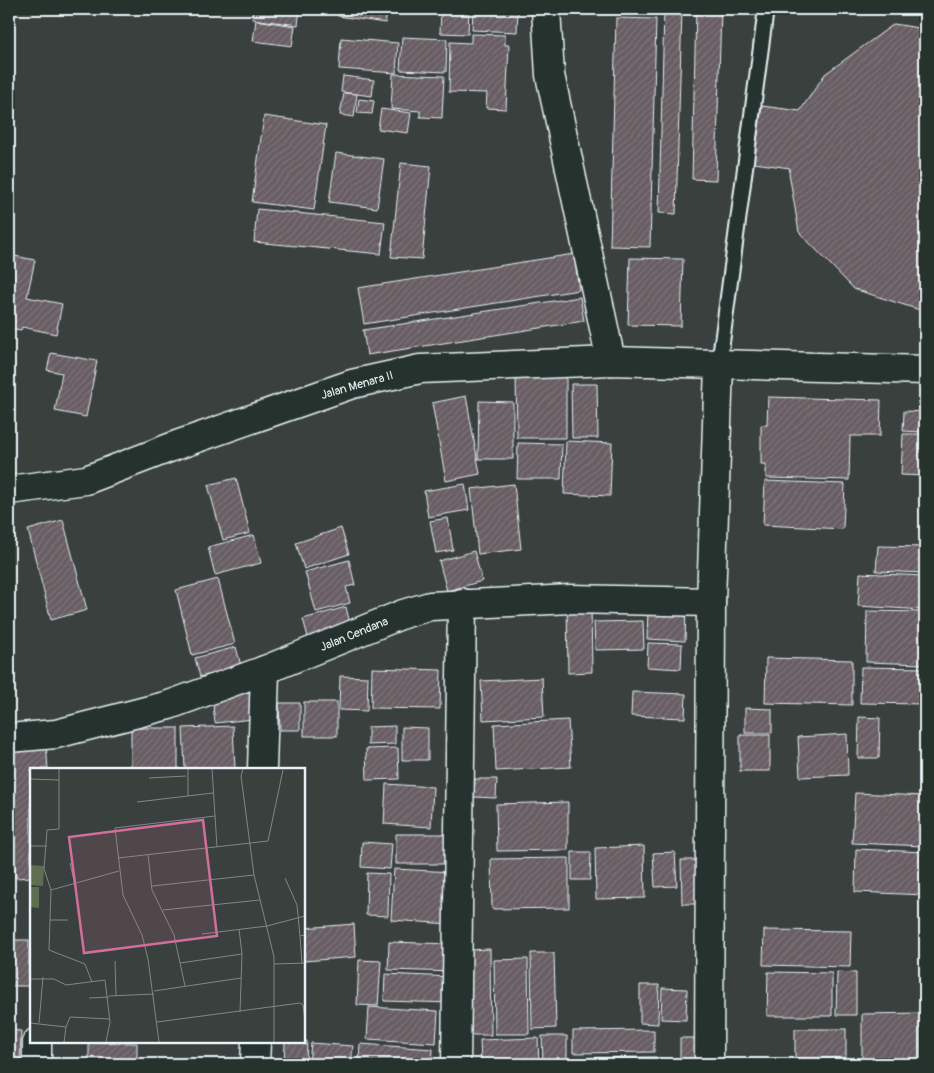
<svg xmlns="http://www.w3.org/2000/svg" width="934" height="1073" font-family="Pangolin,sans-serif">
<style>
.building{fill:url(#building-hatch);stroke:#e8f1f8}
.lines{fill:none;stroke-linecap:round;stroke-linejoin:round}
.lane-casing{stroke:#e8f1f8;stroke-width:18}
.street-casing{stroke:#e8f1f8;stroke-width:31}
.lane{stroke:#26332d;stroke-width:14}
.street{stroke:#26332d;stroke-width:28}
.labels{text-anchor:middle;stroke-width:4;stroke-linejoin:round;paint-order:stroke}
.street-label{font-size:12px;fill:#e8f1f8;stroke:#26332d}
.inset-road{fill:none;stroke:#808788;stroke-width:1}
.view{fill:#d16f9a;fill-opacity:0.15;stroke:#d16f9a;stroke-width:2.5}
.inset-edge{fill:none;stroke:#e8f1f8;stroke-width:2.5}
</style>
<defs>
<pattern id="building-hatch" width="6" height="6" patternUnits="userSpaceOnUse" patternTransform="scale(1.25)"><rect width="6" height="6" fill="#675d62"/><path d="M-1 1l2-2M0 6l6-6M5 7l2-2" fill="none" stroke="#7d7579"/></pattern>
</defs>
<rect width="100%" height="100%" fill="#3a403d"/>
<filter id="ink" filterUnits="userSpaceOnUse"><feTurbulence type="fractalNoise" baseFrequency=".02" numOctaves="2"/><feDisplacementMap in="SourceGraphic" scale="10" xChannelSelector="R" yChannelSelector="G"/><feConvolveMatrix kernelMatrix="1 2 1 2 8 2 1 2 1" color-interpolation-filters="sRGB"/></filter>
<g filter="url(#ink)">
<g class="building">
<path d="M253 9H300L298 25 252 19Z"/>
<path d="M339 9H388L385 23 338 16Z"/>
<path d="M441 9H469L468 34 440 33Z"/>
<path d="M473 9H518L517 32 472 30Z"/>
<path d="M664 9H682L676 214 659 213Z"/>
<path d="M696 9H721L716 180 692 179Z"/>
<path d="M616 18 656 19 650 247 610 246Z"/>
<path d="M256 20 295 26 292 46 253 41Z"/>
<path d="M894 24 925 29V302L923 311 854 289 799 232 789 173 790 168 754 163 762 106 800 111 825 74Z"/>
<path d="M471 34 505 35V45H509L506 109 486 108 487 93 449 92 450 42 471 43Z"/>
<path d="M402 37 447 39 446 72 400 70Z"/>
<path d="M341 38 398 43 396 73 339 69Z"/>
<path d="M393 74 444 76 442 118 420 117V111L391 109Z"/>
<path d="M343 76 374 80 372 96 341 92Z"/>
<path d="M344 93 357 94 354 117 340 115Z"/>
<path d="M359 99 374 101 372 114 357 113Z"/>
<path d="M381 109 411 113 408 133 378 129Z"/>
<path d="M264 116 326 125 314 210 252 202Z"/>
<path d="M336 153 384 159 377 208 329 202Z"/>
<path d="M401 163 431 166 422 259 391 257Z"/>
<path d="M257 209 385 222 381 254 254 242Z"/>
<path d="M574 254 579 290 364 324 358 288Z"/>
<path d="M9 255 35 260 27 297 62 304 56 334 22 327 21 330 9 328Z"/>
<path d="M630 258 683 259 681 326 628 325Z"/>
<path d="M580 297 584 321 367 355 363 330Z"/>
<path d="M51 353 97 361 86 417 55 411 62 373 47 370Z"/>
<path d="M516 376H566V438H517Z"/>
<path d="M571 384H597L598 438H572Z"/>
<path d="M466 396 480 474 446 481 432 403Z"/>
<path d="M768 397 881 400 880 436H850L849 480 766 478V464H761V425H767Z"/>
<path d="M479 401 513 402V459H478Z"/>
<path d="M904 411 925 412V432L903 431Z"/>
<path d="M903 434H925V476L901 475Z"/>
<path d="M566 441 612 443 610 496 564 494Z"/>
<path d="M518 443 562 444 561 479H517Z"/>
<path d="M236 478 250 533 223 540 208 485Z"/>
<path d="M765 481 845 484 843 529 763 525Z"/>
<path d="M465 484 469 510 428 517 424 491Z"/>
<path d="M514 484 521 549 478 554 471 489Z"/>
<path d="M448 518 453 550 436 553 430 521Z"/>
<path d="M63 520 87 610 51 620 28 530Z"/>
<path d="M341 528 349 554 304 569 296 543Z"/>
<path d="M254 535 261 563 215 575 208 547Z"/>
<path d="M878 546 925 547V573L876 571Z"/>
<path d="M474 551 482 581 447 591 439 561Z"/>
<path d="M349 560 355 585 346 587 350 603 316 612 305 572Z"/>
<path d="M860 573 925 576V610L858 606Z"/>
<path d="M218 579 235 644 192 655 176 590Z"/>
<path d="M567 602H591L592 672 568 673Z"/>
<path d="M346 607 352 633 310 644 303 619Z"/>
<path d="M648 608 686 610 685 641 647 639Z"/>
<path d="M867 611 924 612 923 664 866 662Z"/>
<path d="M643 621 644 649 595 650 594 622Z"/>
<path d="M648 643 682 644 681 669 647 667Z"/>
<path d="M236 647 241 666 200 677 195 658Z"/>
<path d="M766 658 852 660V705L765 703Z"/>
<path d="M861 667 925 668V704L860 703Z"/>
<path d="M372 668 441 670 440 709 371 708Z"/>
<path d="M340 676 368 677 367 711 339 710Z"/>
<path d="M542 678 544 717 483 720 481 681Z"/>
<path d="M250 692 253 719 215 723 212 696Z"/>
<path d="M632 692 686 694 685 718 631 716Z"/>
<rect x="304" y="702" width="33" height="34"/>
<path d="M279 703H300V730H280Z"/>
<path d="M745 708 772 709V733H745Z"/>
<path d="M859 717 880 718 879 758H858Z"/>
<path d="M568 720 571 767 496 771 494 724Z"/>
<path d="M233 726 235 769H185L183 728Z"/>
<path d="M395 726V744L368 745V727Z"/>
<path d="M402 727 428 728V760H402Z"/>
<rect x="131" y="728" width="47" height="41"/>
<path d="M847 734 848 775 800 777 798 737Z"/>
<rect x="740" y="735" width="30" height="36"/>
<path d="M46 744 48 769H31V877L16 878 9 813V748Z"/>
<path d="M398 748 399 779 367 780 366 749Z"/>
<path d="M475 779H497L496 798 474 797Z"/>
<path d="M386 784 433 787 431 827 384 824Z"/>
<path d="M855 793 925 796V846L852 843Z"/>
<path d="M568 802V850L497 851 496 804Z"/>
<path d="M396 834H448L447 864H396Z"/>
<path d="M362 842 392 844 390 869 361 867Z"/>
<path d="M644 846 645 898 596 899 595 848Z"/>
<path d="M856 849 925 852V895L855 892Z"/>
<path d="M572 852H591L590 880H572Z"/>
<path d="M675 852 677 886 655 887 653 853Z"/>
<path d="M569 858V908L492 909 491 859Z"/>
<path d="M681 860H704V904H682Z"/>
<path d="M394 869 453 872 450 924 391 920Z"/>
<path d="M367 873 389 874 388 916 366 915Z"/>
<path d="M354 924 356 957 304 961V928Z"/>
<path d="M764 930 851 931 850 967 763 965Z"/>
<rect x="9" y="940" width="20" height="46"/>
<path d="M389 942 454 944V972L388 970Z"/>
<path d="M490 949 491 1035H470L469 950Z"/>
<path d="M531 953H554L556 1028 532 1029Z"/>
<path d="M528 959 529 1034H495L494 960Z"/>
<path d="M359 960 381 961 378 1006 357 1005Z"/>
<path d="M768 972 832 973V1016H767Z"/>
<path d="M837 972 856 973V1015H836Z"/>
<path d="M385 974 452 977V1003L384 1001Z"/>
<path d="M640 985H659L658 1024 640 1023Z"/>
<path d="M662 988 687 989 686 1020 661 1019Z"/>
<path d="M369 1007 438 1011 436 1043 367 1039Z"/>
<path d="M921 1013V1062H862V1014Z"/>
<rect x="795" y="1029" width="51" height="29"/>
<path d="M9 1030 21 1031 20 1064H9Z"/>
<path d="M654 1030V1052L573 1053V1031Z"/>
<path d="M542 1036H567V1064H543Z"/>
<path d="M538 1038 539 1064H481L480 1040Z"/>
<rect x="680" y="1038" width="24" height="26"/>
<path d="M304 1041H307L306 1064H284L285 1042Z"/>
<path d="M89 1042 137 1043V1064H89Z"/>
<path d="M311 1043 353 1046 351 1064H309Z"/>
<path d="M360 1044 433 1049 432 1064H359Z"/>
<path d="M656 1057V1064H572V1058Z"/>
</g>
<g class="lines">
<g class="lane-casing">
<path id="lane" d="M719 365 766 9"/>
</g>
<g class="street-casing">
<g id="street">
<path d="M546 9 550 75 611 361"/>
<path d="M9 490 86 480 177 445 352 384 420 369 611 361 925 370"/>
<path d="M9 738 56 734 169 705 265 670 403 614 430 606 570 599 711 602"/>
<path d="M262 769 265 670"/>
<path d="M37 1064V1042"/>
<path d="M255 1064 256 1042"/>
<path d="M456 1064 462 603"/>
<path d="M709 1064 711 602 719 365"/>
</g>
</g>
<use href="#lane" class="lane"/>
<use href="#street" class="street"/>
</g>
</g>
<g class="labels">
<g class="street-label">
<text transform="translate(357 385) rotate(-16)" y="4">Jalan Menara II</text>
<text transform="translate(354 634) rotate(-22)" y="4">Jalan Cendana</text>
</g>
</g>
<g transform="translate(30 768)">
<rect width="275" height="275" fill="#3a403d"/>
<path d="M0 97 14 98 13 118 0 117ZM0 119H9V140L0 139Z" fill="#5e6e51"/>
<path class="inset-road" d="M158 1V28M182 1 187 79M213 1 211 8 224 107 244 189V274M119 10 156 8M0 11 29 12M107 34 183 25M0 78H17M118 87 122 122 144 167 155 218M88 90 238 73 253 2M40 95 45 117M255 110 267 137 270 168 275 167M122 118 224 107M21 122 14 101 17 62 29 61V1M133 142 230 132M20 152H38M209 161 212 186 210 244M172 166 237 158 275 148M270 168 272 196M85 193 86 228M150 195 212 186M244 196 275 195M0 211H24L36 217 75 212 80 254 76 274M62 214 55 196 19 182 21 122 89 103M124 223 211 210M79 228 124 226M59 230 79 229M127 254 270 235 273 237 275 253M0 255 36 259 40 249 80 251M9 255 13 209M34 274 36 259M129 274 118 191 112 167 93 127 85 60 185 48"/>
<path class="view" d="M173 52 187 168 54 185 39 69Z"/>
<rect width="275" height="275" class="inset-edge"/>
</g>
<rect width="934" height="1073" fill="none" stroke="#26332d" stroke-width="30"/>
<rect x="15" y="15" width="904" height="1043" fill="none" stroke="#e8f1f8" stroke-width="2" filter="url(#ink)"/>
</svg>
